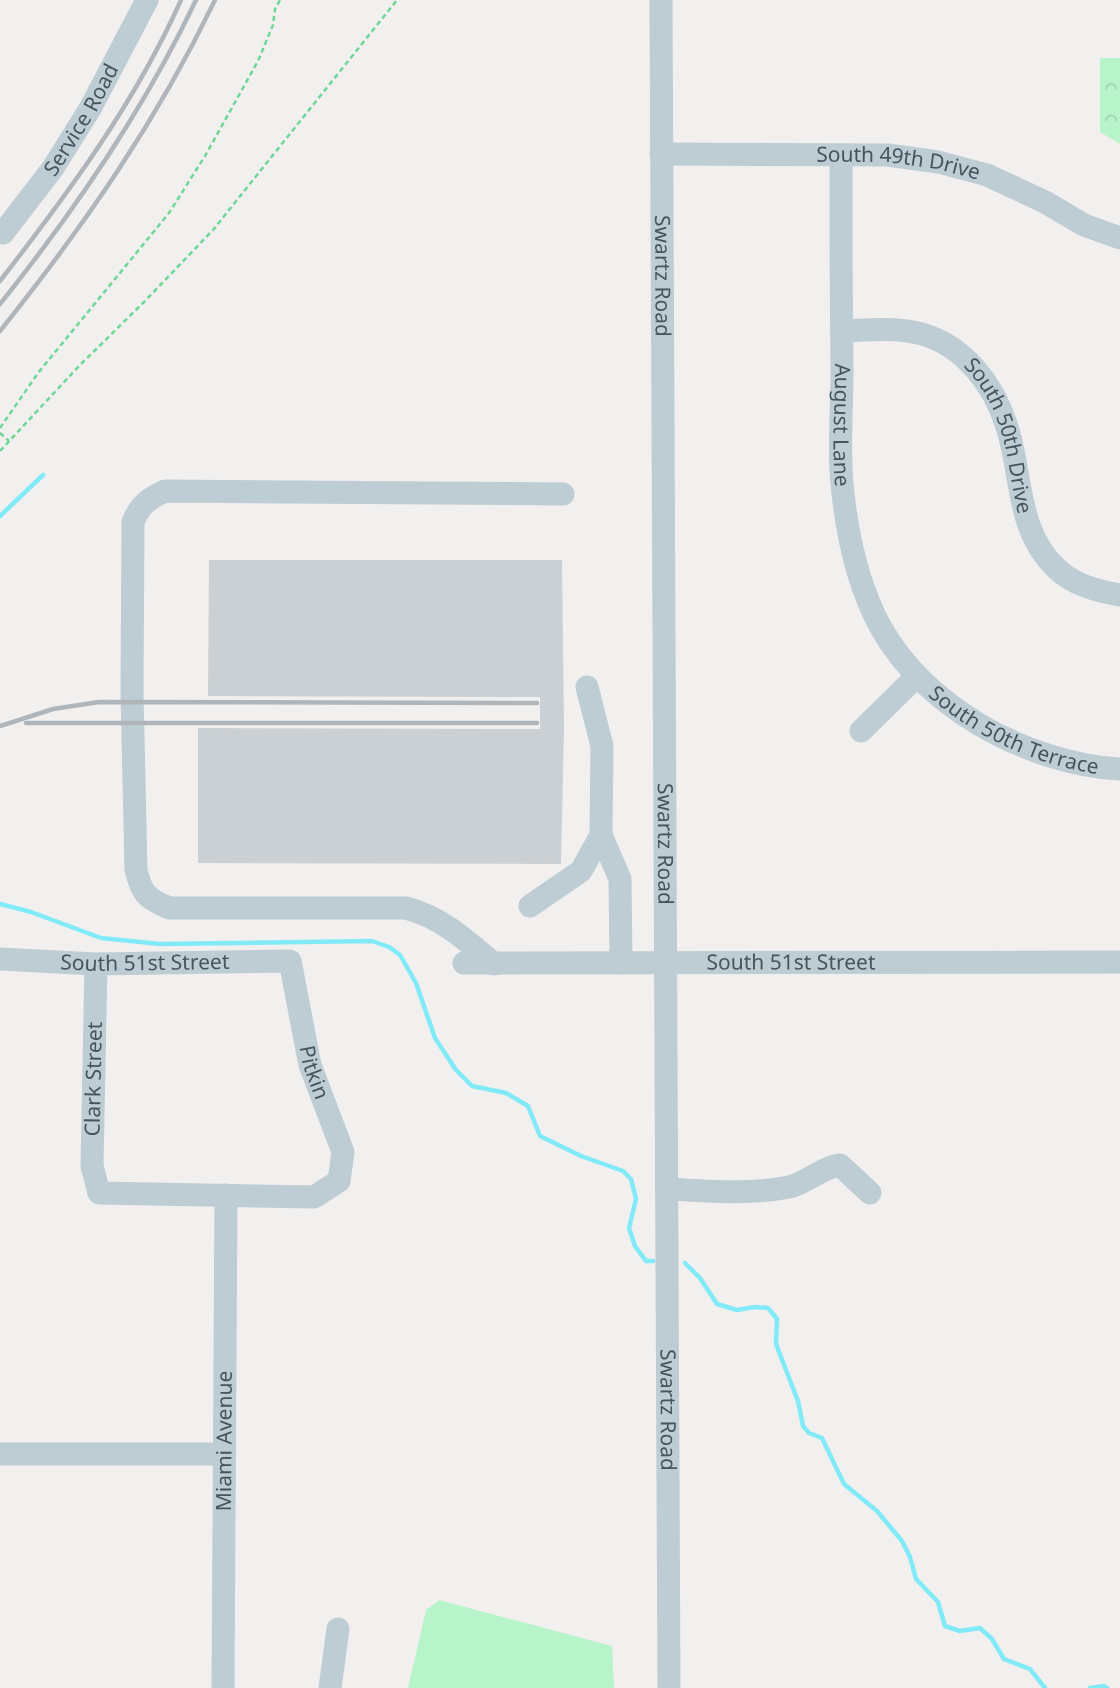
<svg xmlns="http://www.w3.org/2000/svg" width="1120" height="1688" font-family="'Noto Sans',sans-serif">
<style>
.grass{fill:#b8f4c9}
.forest{fill:url(#forest-crowns)}
.lines{fill:none;stroke-linecap:round;stroke-linejoin:round}
.stream{stroke:#80ebf7;stroke-width:4.5}
.building{fill:#cad0d4}
.path{stroke:#6cd797;stroke-width:2.5;stroke-dasharray:5 3.5;stroke-linecap:butt}
.minor{stroke:#beccd3;stroke-width:23}
.rail{stroke:#b0b5ba;stroke-width:4.5}
.labels{text-anchor:middle;stroke-width:5;stroke-linejoin:round;paint-order:stroke}
.street-label{font-size:21px;fill:#45555f;stroke:#fff}
</style>
<defs>
<pattern id="forest-crowns" width="20" height="18" patternUnits="userSpaceOnUse" patternTransform="scale(1.75)"><rect width="20" height="18" fill="#b8f4c9"/><path d="M2 6a3 3 0 1 1 6 0M12 15a3 3 0 1 1 6 0" fill="none" stroke="#a0d3af"/></pattern>
</defs>
<rect width="100%" height="100%" fill="#f2efef"/>
<path class="grass" d="M439 1600 612 1646 614 1688H408L426 1610Z"/>
<path class="forest" d="M1100 58H1120V144L1100 132Z"/>
<g class="lines">
<g class="stream">
<path d="M0 516 43 475"/>
<path d="M0 904 31 912 101 938 160 944 372 941 389 947 400 955 416 983 435 1038 456 1070 472 1086 506 1093 528 1106 540 1136 581 1156 623 1171 631 1179 636 1199 629 1228 635 1246 646 1261H653"/>
<path d="M685 1263 700 1278 717 1304 737 1310 755 1307 768 1308 777 1319 776 1344 798 1401 803 1426 809 1433 822 1438 844 1484 877 1511 902 1541 910 1557 916 1579 938 1602 945 1626 960 1631 980 1628 992 1639 1004 1659 1030 1669 1045 1688"/>
<path d="M1090 1688 1104 1686 1107 1688"/>
</g>
</g>
<path class="building" d="M209 560H562L564 729 561 864 198 863V728L540 729V697L208 696Z"/>
<g class="lines">
<g class="path">
<path d="M0 428 38 373 169 213 205 156 258 61 273 25 275 9 280 0"/>
<path d="M0 433 9 441"/>
<path d="M0 451 79 366 144 302 213 230 397 0"/>
</g>
<g class="minor">
<path id="s1" d="M661 0 669 1688"/>
<path id="s2" d="M661 154 888 155 938 162 987 175 1045 202 1084 225 1120 238"/>
<path id="s3" d="M841 155C841 227 841 300 842 372 842 411 838 455 843 494 855 599 887 669 980 725 1021 749 1073 767 1120 769"/>
<path id="s4" d="M3 233 53 168 91 107 147 0"/>
<path id="s5" d="M842 331C868 330 896 327 922 334 964 346 993 384 1006 424 1023 473 1015 530 1057 569 1074 585 1097 591 1120 595"/>
<path d="M587 687 602 746 601 835 620 879 621 963"/>
<path d="M861 731 916 677"/>
<path d="M530 906 581 871 601 835"/>
<path id="s6" d="M0 959 96 964 290 961 310 1065 343 1152 339 1181 314 1197 99 1193 92 1166 96 964"/>
<path id="s7" d="M464 963 1120 962"/>
<path d="M494 964C466 940 441 917 406 908H169C146 898 142 894 136 870L132 692 133 522C140 505 148 499 165 491L563 494"/>
<path d="M667 1189C707 1191 750 1195 789 1187 807 1183 822 1167 840 1165L870 1193"/>
<path d="M0 1454H224"/>
<path id="s8" d="M223 1688 226 1195"/>
<path d="M330 1688 338 1629"/>
</g>
<g class="rail">
<path d="M0 281C69 192 135 103 181 0"/>
<path d="M0 304C76 209 144 110 196 0"/>
<path d="M0 331C84 226 157 121 215 0"/>
<path d="M26 723H537"/>
<path d="M0 726 53 709 99 702 537 703"/>
</g>
</g>
<g class="labels">
<g class="street-label">
<text dy="7" stroke="none"><textPath href="#s4" startOffset="138">Service Road</textPath></text>
<text dy="7" stroke="none"><textPath href="#s2" startOffset="238">South 49th Drive</textPath></text>
<text dy="7" stroke="none"><textPath href="#s1" startOffset="276">Swartz Road</textPath></text>
<text dy="7" stroke="none"><textPath href="#s3" startOffset="270">August Lane</textPath></text>
<text dy="7" stroke="none"><textPath href="#s5" startOffset="217">South 50th Drive</textPath></text>
<text dy="7" stroke="none"><textPath href="#s3" startOffset="653">South 50th Terrace</textPath></text>
<text dy="7" stroke="none"><textPath href="#s1" startOffset="844">Swartz Road</textPath></text>
<text dy="7" stroke="none"><textPath href="#s6" startOffset="145">South 51st Street</textPath></text>
<text dy="7" stroke="none"><textPath href="#s7" startOffset="327">South 51st Street</textPath></text>
<text dy="7" stroke="none"><textPath href="#s6" startOffset="404">Pitkin</textPath></text>
<text dy="7" stroke="none"><textPath href="#s6" startOffset="878">Clark Street</textPath></text>
<text dy="7" stroke="none"><textPath href="#s1" startOffset="1410">Swartz Road</textPath></text>
<text dy="7" stroke="none"><textPath href="#s8" startOffset="247">Miami Avenue</textPath></text>
</g>
</g>
</svg>
